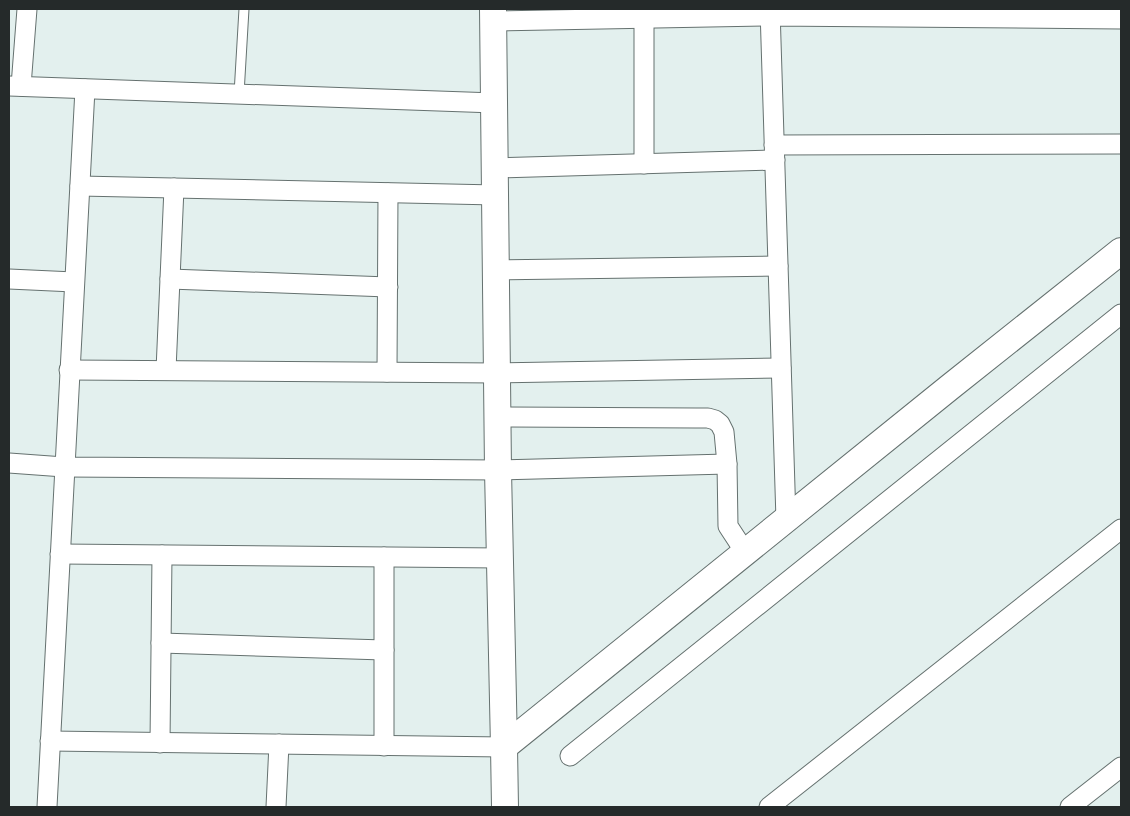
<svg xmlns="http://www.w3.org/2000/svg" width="1130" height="816" font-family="'Roboto Serif',serif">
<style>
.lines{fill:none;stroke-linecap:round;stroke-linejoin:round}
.lane-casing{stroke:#65716f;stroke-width:11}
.street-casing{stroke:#65716f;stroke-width:21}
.secondary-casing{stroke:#65716f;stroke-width:28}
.lane{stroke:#fff;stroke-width:9}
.street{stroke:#fff;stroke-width:19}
.secondary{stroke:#fff;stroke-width:26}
</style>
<rect width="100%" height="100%" fill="#e3f0ee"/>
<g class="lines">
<g class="lane-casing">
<path id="lane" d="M239 94 244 9"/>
</g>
<g class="street-casing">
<g id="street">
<path d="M770 9 786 520"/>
<path d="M493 21 770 16 1121 19"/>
<path d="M9 86 495 103"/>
<path d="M21 86 27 9"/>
<path d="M774 145 1121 144"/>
<path d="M644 164V18"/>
<path d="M495 168 775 160"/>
<path d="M80 186 496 195"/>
<path d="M496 270 778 266"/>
<path d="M9 279 74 282"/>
<path d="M170 279 388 287"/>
<path d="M69 370 497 373 781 368"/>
<path d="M166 370 174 188"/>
<path d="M387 372 388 193"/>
<path d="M497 417 696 418H708L715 420 720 424 724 432 727 464 728 526 745 552"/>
<path d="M9 463 64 467 498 470 727 464"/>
<path d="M60 554 500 558"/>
<path d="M384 557V746"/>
<path d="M161 643 384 650"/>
<path d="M50 741 504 747"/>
<path d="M160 743 162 555"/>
<path d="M570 756 1121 314"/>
<path d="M47 807 85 89"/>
<path d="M276 807 279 744"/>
<path d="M769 807 1121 529"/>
<path d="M1070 807 1121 767"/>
</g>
</g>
<g class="secondary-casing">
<g id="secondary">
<path d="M493 9 498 470 504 747"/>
<path d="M505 807 504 747 950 387 1121 251"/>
</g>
</g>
<use href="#lane" class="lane"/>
<use href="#street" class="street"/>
<use href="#secondary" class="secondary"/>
</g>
<rect width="1130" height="816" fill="none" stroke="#252a2a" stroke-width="20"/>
</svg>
